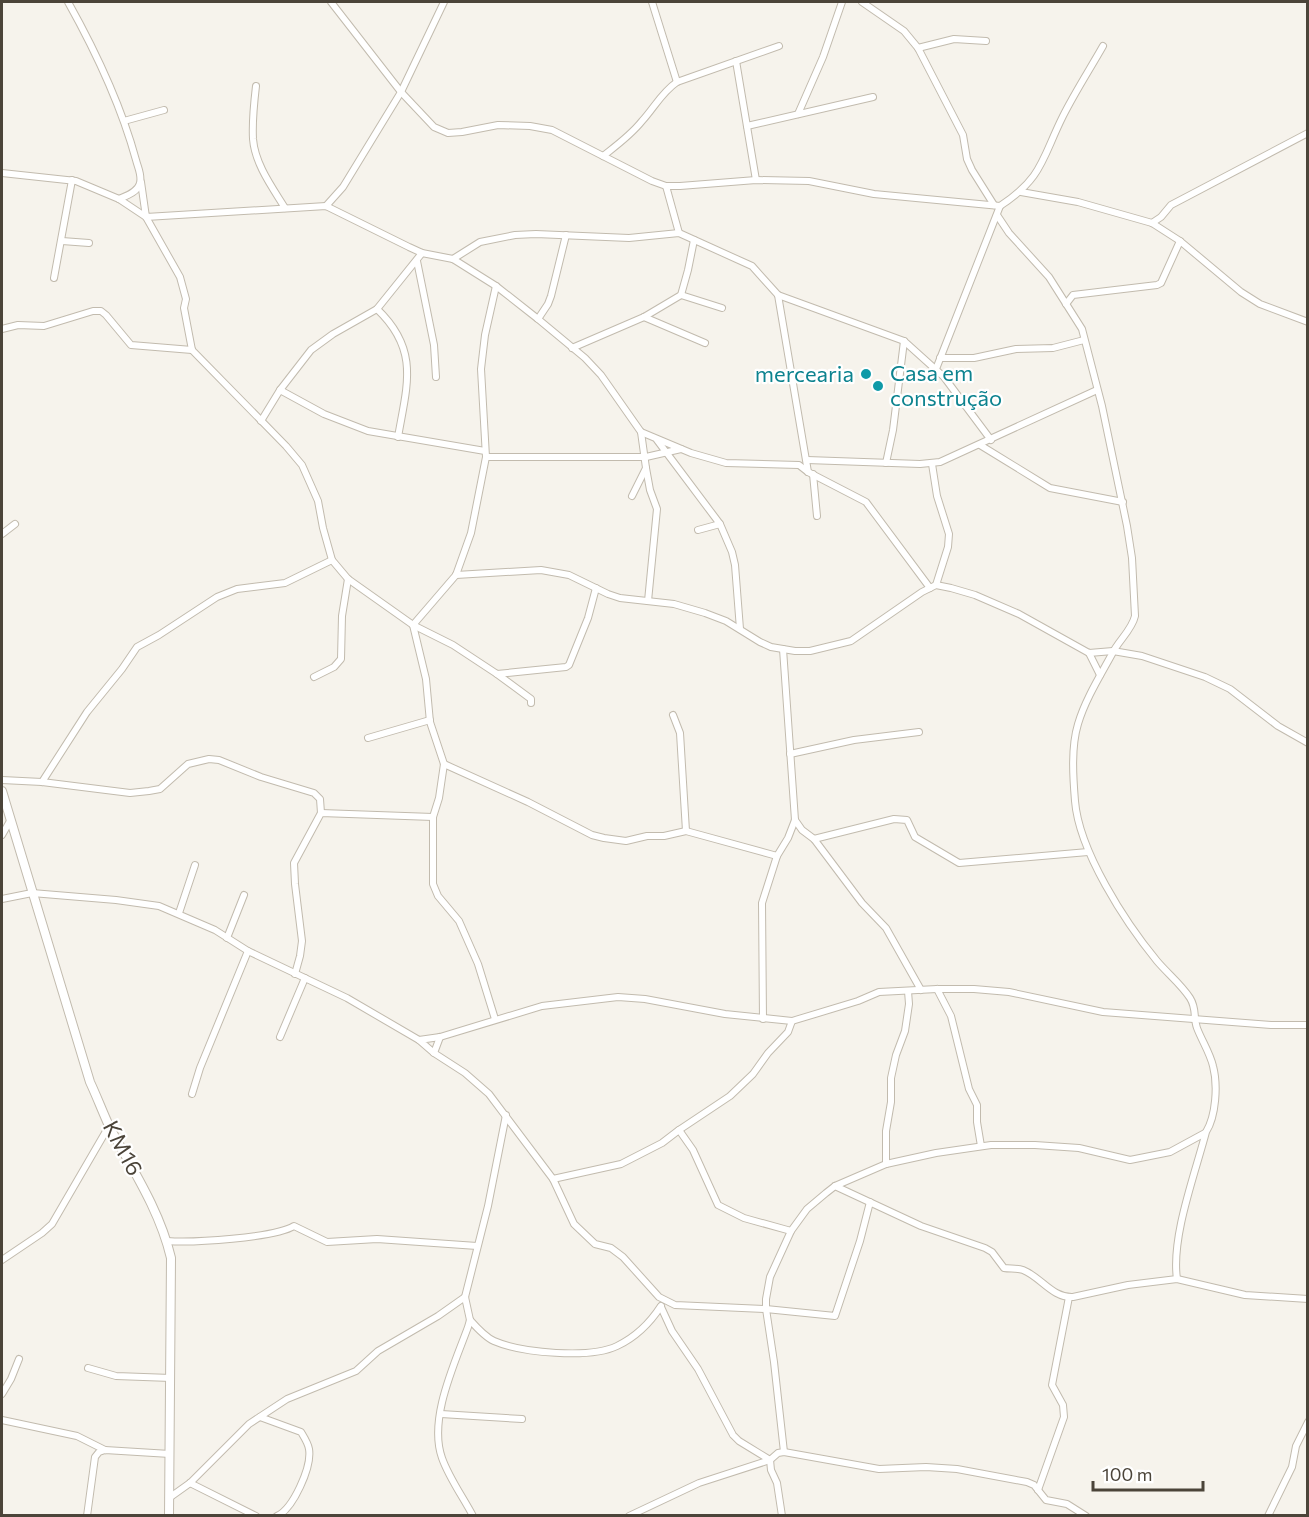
<svg xmlns="http://www.w3.org/2000/svg" width="1309" height="1517" font-family="Commissioner,sans-serif">
<style>
.lines{fill:none;stroke-linecap:round;stroke-linejoin:round}
.minor-casing{stroke:#c2bbae;stroke-width:8}
.tertiary-casing{stroke:#c2bbae;stroke-width:10}
.minor{stroke:#fff;stroke-width:6}
.tertiary{stroke:#fff;stroke-width:8}
.culture-dot{fill:#0f9aa8;stroke:#fff;stroke-width:2}
.labels{text-anchor:middle;stroke-width:4.5;stroke-linejoin:round;paint-order:stroke}
.culture-label{font-size:22px;fill:#0d838f;stroke:#fff;text-anchor:start}
.street-label{font-size:22px;fill:#4b4439;stroke:#fff}
</style>
<rect width="100%" height="100%" fill="#f6f3ec"/>
<g class="lines">
<g class="minor-casing">
<g id="minor">
<path d="M68 2C96 52 121 105 136 160 138 168 142 175 140 183 138 192 126 196 119 199"/>
<path d="M331 2 401 92 434 127 448 133 462 132 498 125 530 126 552 130 652 181 666 186H680L756 180 809 181 874 194 1000 206"/>
<path d="M652 2 677 82"/>
<path d="M862 2 904 31 918 48 963 135 967 159 972 170 994 205"/>
<path d="M918 48 954 39 986 41"/>
<path d="M736 61 756 180"/>
<path d="M256 86C254 103 252 121 253 139 255 164 272 187 285 208"/>
<path d="M798 114 823 57 842 2"/>
<path d="M124 121 164 110"/>
<path d="M747 126 873 97"/>
<path d="M603 156C617 145 631 135 642 121 654 108 662 92 677 82L779 46"/>
<path d="M2 173 76 181 119 199 146 217 180 277 186 299 184 308 192 350 286 446 302 465 318 501 323 528 332 560 348 579 413 625 453 645 497 674 566 667 569 665 588 618 596 588"/>
<path d="M141 182 146 217 326 206 409 247 422 253 453 259 496 286 538 319 585 358 601 375 641 432 691 453 726 463 799 465 808 472 866 502 930 588"/>
<path d="M666 186 679 233"/>
<path d="M1021 192 1078 202 1152 223 1180 241 1241 292 1260 304 1308 322"/>
<path d="M326 206 343 187 401 92 444 2"/>
<path d="M997 215 1009 233 1049 277 1082 329 1102 406 1127 526 1132 558 1135 616C1132 630 1118 641 1112 654 1100 676 1085 700 1078 724 1071 747 1073 777 1075 801 1079 851 1125 922 1157 961 1168 974 1181 984 1190 998 1197 1009 1193 1017 1197 1028 1202 1041 1210 1053 1213 1066 1218 1085 1216 1116 1206 1132 1195 1174 1171 1237 1177 1279"/>
<path d="M1152 223 1161 217 1171 205 1308 133"/>
<path d="M62 241 89 243"/>
<path d="M453 259 480 242 515 235 536 234 629 238 679 233 752 266 778 295 904 341 944 377 991 440"/>
<path d="M417 261 434 345 436 377"/>
<path d="M54 278 72 180"/>
<path d="M681 295 722 308"/>
<path d="M778 295 808 472"/>
<path d="M1066 304 1073 295 1157 285 1161 283 1180 241"/>
<path d="M377 309C420 350 407 385 398 437"/>
<path d="M644 317 705 343"/>
<path d="M538 319 548 304 551 296 566 235"/>
<path d="M2 329 18 325 44 326 93 311H101L106 315 131 345 192 350"/>
<path d="M572 348 644 317 681 295 688 270 694 240"/>
<path d="M940 358H974L1016 349 1053 348 1084 340"/>
<path d="M936 369 1000 206C1043 178 1042 158 1063 116 1075 92 1090 69 1103 46"/>
<path d="M280 390 324 414 368 431 485 451"/>
<path d="M261 421 280 390 311 350 333 334 377 309 422 253"/>
<path d="M657 440 720 524 732 552 735 565 740 629"/>
<path d="M980 445 1050 488 1123 502"/>
<path d="M486 457H646L681 449"/>
<path d="M807 460 920 464 940 462 1097 390"/>
<path d="M886 463 893 430 904 341"/>
<path d="M932 464 937 496 949 534 948 547 936 585"/>
<path d="M646 468 650 490 657 509 648 601"/>
<path d="M813 474 817 516"/>
<path d="M632 496 646 468 641 432"/>
<path d="M698 530 720 524"/>
<path d="M2 534 15 524"/>
<path d="M456 575 541 570 569 575 608 594 620 598 674 604 705 613 726 621 760 642 771 647 795 651H810L851 641 922 592 936 585 951 588 975 595 1019 614 1089 653 1113 651 1142 656 1205 677 1230 689 1278 726 1308 743"/>
<path d="M413 625 426 679 430 722 444 764 439 798 433 817V884L438 896 459 921 478 964 495 1019"/>
<path d="M413 625 456 575 471 533 486 457 481 369 485 335 496 286"/>
<path d="M1089 653 1100 675"/>
<path d="M497 674 531 699V703"/>
<path d="M314 677 334 667 341 659 342 616 348 579"/>
<path d="M673 715 680 733 686 831"/>
<path d="M368 738 430 720"/>
<path d="M790 754 854 740 919 732"/>
<path d="M444 764 528 802 592 835 604 838 626 841 647 836H664L686 831 777 856"/>
<path d="M2 780 42 782 130 793 149 791 160 789 188 764 209 759 219 760 261 777 314 793 320 799 321 813"/>
<path d="M42 782 87 712 122 669 137 647 159 635 217 597 237 589 285 583 332 560"/>
<path d="M795 820 802 830 814 839 862 903 886 928 921 990"/>
<path d="M2 835 10 821"/>
<path d="M814 839 894 819 907 820 915 837 959 863 1088 852"/>
<path d="M2 899 32 893 116 900 159 906 215 930 248 951 347 998 419 1040"/>
<path d="M179 913 195 865"/>
<path d="M227 938 244 895"/>
<path d="M295 974 300 956 302 941 295 884 294 863 321 813 433 817"/>
<path d="M937 989 951 1016 969 1089 977 1105V1122L981 1146"/>
<path d="M763 1019 762 903 777 856 788 838 795 820 783 649"/>
<path d="M280 1037 305 978"/>
<path d="M434 1053 440 1037"/>
<path d="M192 1094 200 1068 248 951"/>
<path d="M679 1130 693 1150 718 1205 744 1218 791 1231"/>
<path d="M886 1164V1131L891 1102V1078L896 1055 905 1031 909 1004 908 991"/>
<path d="M553 1179 621 1164 662 1143 679 1130 730 1096 753 1074 768 1053 788 1032 792 1021"/>
<path d="M835 1186 921 1226 985 1248 992 1252 1004 1268C1010 1269 1017 1268 1023 1270 1041 1277 1052 1298 1073 1297L1128 1285 1177 1279 1245 1295 1308 1299"/>
<path d="M870 1202 860 1241 835 1316 766 1309 675 1305 659 1297 623 1257 611 1248 595 1244 574 1224 553 1179 489 1094 465 1073 434 1053 419 1040 440 1037 542 1006 618 997 645 999 725 1014 792 1021 858 1001 879 992 937 989H974L1009 992 1103 1012 1271 1025H1308"/>
<path d="M167 1241C192 1243 274 1238 294 1226L327 1242 377 1239 477 1246"/>
<path d="M2 1260 42 1233 52 1224 109 1126"/>
<path d="M661 1307 672 1331 698 1369 733 1435 739 1441 770 1460"/>
<path d="M470 1320C477 1328 485 1337 494 1341 522 1353 590 1359 617 1346 636 1337 650 1323 661 1306"/>
<path d="M88 1368 116 1376 171 1378"/>
<path d="M2 1394 11 1379 19 1359"/>
<path d="M441 1414 522 1419"/>
<path d="M260 1417 301 1432C304 1437 308 1443 309 1449 312 1467 293 1509 277 1516"/>
<path d="M2 1420 77 1436 105 1450"/>
<path d="M784 1452 774 1362 766 1309V1299L770 1277 791 1231 807 1209 826 1193 835 1186 886 1164 936 1153 991 1145H1035L1079 1148 1130 1160 1170 1152 1205 1133"/>
<path d="M770 1460 771 1470 777 1483 782 1516"/>
<path d="M190 1483 256 1516"/>
<path d="M1038 1490 1064 1417 1063 1405 1052 1385 1069 1297"/>
<path d="M169 1498 190 1483 249 1424 287 1399 356 1371 378 1351 438 1316 465 1297"/>
<path d="M87 1516 95 1457 99 1452 105 1450 170 1454"/>
<path d="M473 1516C463 1497 449 1478 442 1458 428 1419 455 1363 468 1327L470 1320 465 1297 488 1206 506 1115"/>
<path d="M629 1516 699 1483 770 1460 778 1453 784 1452 879 1469 926 1467 957 1469 1027 1482 1034 1485 1046 1500 1067 1504 1086 1516"/>
<path d="M1268 1516 1292 1467 1296 1446 1308 1422"/>
</g>
</g>
<g class="tertiary-casing">
<path id="tertiary" d="M2 791 90 1082C97 1097 103 1113 110 1128 133 1170 160 1211 171 1258L169 1516"/>
</g>
<use href="#minor" class="minor"/>
<use href="#tertiary" class="tertiary"/>
</g>
<g class="culture-dot">
<circle cx="866" cy="374" r="6"/>
<circle cx="878" cy="386" r="6"/>
</g>
<g class="labels">
<g class="culture-label">
<text x="890" y="381">Casa em<tspan x="890" dy="25">construção</tspan></text>
<text x="854" y="382" text-anchor="end">mercearia</text>
</g>
<g class="street-label">
<text transform="translate(123 1148) rotate(62)" y="8">KM16</text>
</g>
</g>
<rect width="1309" height="1517" fill="none" stroke="#4b4439" stroke-width="6"/>
<path d="M1093 1481v9h110v-9" fill="none" stroke="#4b4439" stroke-width="3"/>
<text x="1102" y="1481" font-size="18" fill="#4b4439" stroke="#ffffff" stroke-width="4.5" paint-order="stroke">100 m</text>
</svg>
